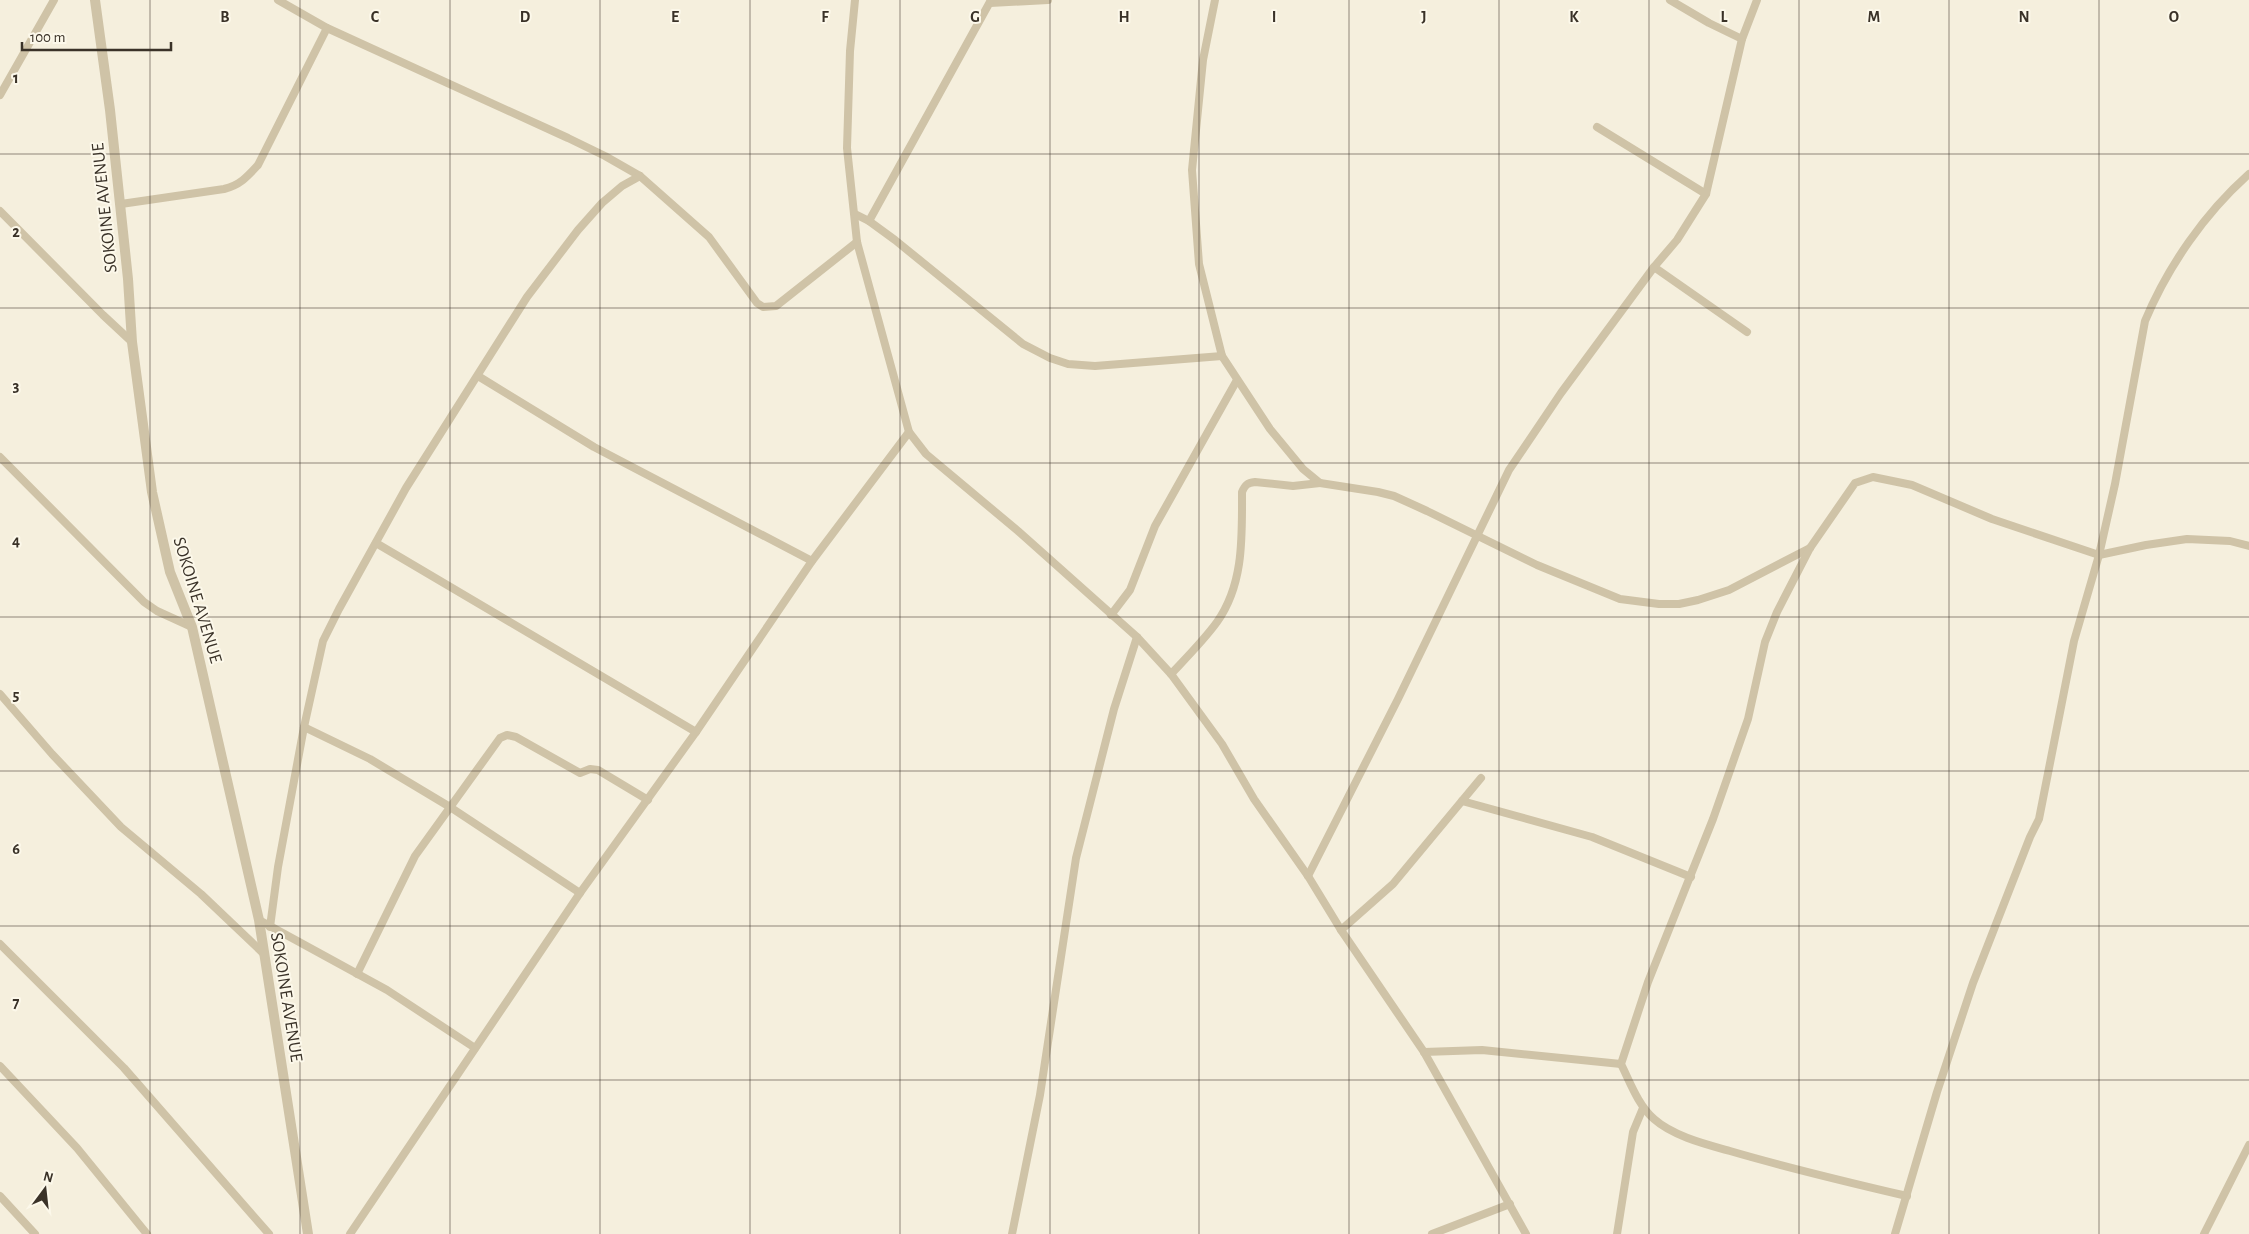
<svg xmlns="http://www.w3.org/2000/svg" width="2249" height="1234" font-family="'Alegreya Sans',sans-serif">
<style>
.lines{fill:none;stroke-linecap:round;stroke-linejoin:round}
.minor{stroke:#cfc3a7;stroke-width:8}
.tertiary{stroke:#cfc3a7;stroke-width:10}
.grid{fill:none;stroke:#3a3228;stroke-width:1;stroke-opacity:0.55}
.labels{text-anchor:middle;stroke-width:4;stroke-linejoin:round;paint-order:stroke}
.street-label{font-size:18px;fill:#3a3228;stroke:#fcf8ea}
.grid-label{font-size:16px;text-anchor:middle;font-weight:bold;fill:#3a3228;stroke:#fcf8ea;stroke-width:4;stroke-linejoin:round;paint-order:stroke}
</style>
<rect width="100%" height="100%" fill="#f5efdd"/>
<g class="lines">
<g class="minor">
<path d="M278 0 327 28 568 138 605 156 640 176 709 237 757 303 763 307 776 306 857 242"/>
<path d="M855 0 850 51 847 148 857 242 909 432 926 454 1018 531 1137 637 1171 674 1222 744 1254 799 1308 876 1341 930 1424 1052 1526 1234"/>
<path d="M1215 0 1203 60 1192 170 1199 264 1222 356 1270 429 1303 469 1320 483 1378 492 1394 496 1427 511 1537 565 1620 599 1659 604H1679L1698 600 1729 590 1810 548"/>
<path d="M1670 0 1709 23 1742 39"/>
<path d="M990 3 1048 0"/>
<path d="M0 95 54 0"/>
<path d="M1597 127 1706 194"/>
<path d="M121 204 224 189C240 185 247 177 258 165L327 28"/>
<path d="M0 211 103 315 132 342"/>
<path d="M855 214 869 221 895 240 1023 344 1050 358 1068 364 1095 366 1222 356"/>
<path d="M869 221 991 0"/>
<path d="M1654 267 1747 332"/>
<path d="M478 376 594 447 812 561"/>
<path d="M0 457 144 602 157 611 192 627"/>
<path d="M376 543 696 732"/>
<path d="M1111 615 1130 590 1155 526 1237 380"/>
<path d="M1171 674C1187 657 1204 640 1217 622 1244 584 1242 537 1242 492 1245 485 1247 483 1255 482L1293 486 1320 483"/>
<path d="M0 694 52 754 121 827 201 894 263 953"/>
<path d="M304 727 370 759 450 807 580 893"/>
<path d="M1462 801 1592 837 1691 877"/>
<path d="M1308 876 1398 699 1509 470 1561 393 1654 267 1677 240 1706 194 1742 39 1757 0"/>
<path d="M259 920 387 990 475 1048"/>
<path d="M270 927 278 867 304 727 323 641 339 609 406 488 527 297 578 230 602 203 622 186 640 176"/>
<path d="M1341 930 1393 884 1481 778"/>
<path d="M0 944 124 1068 269 1234"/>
<path d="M357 974 415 856 500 738 507 735 516 737 580 773 590 769 598 770 648 800"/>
<path d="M1424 1052 1482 1050 1621 1064"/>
<path d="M0 1066 77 1148 147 1234"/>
<path d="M0 1196 35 1234"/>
<path d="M1907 1196C1847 1182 1788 1168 1730 1151 1705 1144 1673 1136 1654 1119 1638 1105 1630 1082 1621 1064L1648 982 1713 819 1748 719 1765 642 1777 612 1810 548 1855 483 1873 477 1912 485 1992 519 2099 555 2146 545 2187 539 2230 541 2249 546"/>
<path d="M350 1234 580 893 696 732 812 561 909 432"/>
<path d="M1012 1234 1040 1095 1076 858 1114 709 1137 637"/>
<path d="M1432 1234 1510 1204"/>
<path d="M1617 1234 1633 1132 1643 1108"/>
<path d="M1895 1234 1937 1092 1973 983 2030 837 2039 819 2074 641 2099 555 2115 484 2145 321C2168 266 2205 213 2249 174"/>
<path d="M2204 1234 2249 1145"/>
</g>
<path class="tertiary" d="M95 0 110 110 128 279 132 342 152 492 170 572 192 627 259 920 308 1234"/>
</g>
<path class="grid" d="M150 0V1234M300 0V1234M450 0V1234M600 0V1234M750 0V1234M900 0V1234M1050 0V1234M1199 0V1234M1349 0V1234M1499 0V1234M1649 0V1234M1799 0V1234M1949 0V1234M2099 0V1234M0 154H2249M0 308H2249M0 463H2249M0 617H2249M0 771H2249M0 926H2249M0 1080H2249"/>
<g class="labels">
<g class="street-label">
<text transform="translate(104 208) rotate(-96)" y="6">SOKOINE AVENUE</text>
<text transform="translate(198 600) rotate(73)" y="6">SOKOINE AVENUE</text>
<text transform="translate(287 997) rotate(81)" y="6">SOKOINE AVENUE</text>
</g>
</g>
<g class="grid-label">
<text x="225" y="22">B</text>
<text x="375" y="22">C</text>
<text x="525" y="22">D</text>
<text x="675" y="22">E</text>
<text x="825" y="22">F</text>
<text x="975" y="22">G</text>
<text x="1124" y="22">H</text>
<text x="1274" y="22">I</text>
<text x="1424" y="22">J</text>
<text x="1574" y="22">K</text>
<text x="1724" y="22">L</text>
<text x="1874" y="22">M</text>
<text x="2024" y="22">N</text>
<text x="2174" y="22">O</text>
<text x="16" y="83">1</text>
<text x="16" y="237">2</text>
<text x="16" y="391">3</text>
<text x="16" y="546">4</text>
<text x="16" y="700">5</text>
<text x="16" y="854">6</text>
<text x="16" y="1008">7</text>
</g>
<g transform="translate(45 1189) rotate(15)" stroke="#fcf8ea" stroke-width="4" paint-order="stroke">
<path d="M0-4L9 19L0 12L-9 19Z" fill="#3a3228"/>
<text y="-8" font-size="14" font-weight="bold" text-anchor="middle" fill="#3a3228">N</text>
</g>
<path d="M22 42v8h149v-8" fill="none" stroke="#3a3228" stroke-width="2.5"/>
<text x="30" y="42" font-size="15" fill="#3a3228" stroke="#fcf8ea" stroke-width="4" paint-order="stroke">100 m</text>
</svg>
